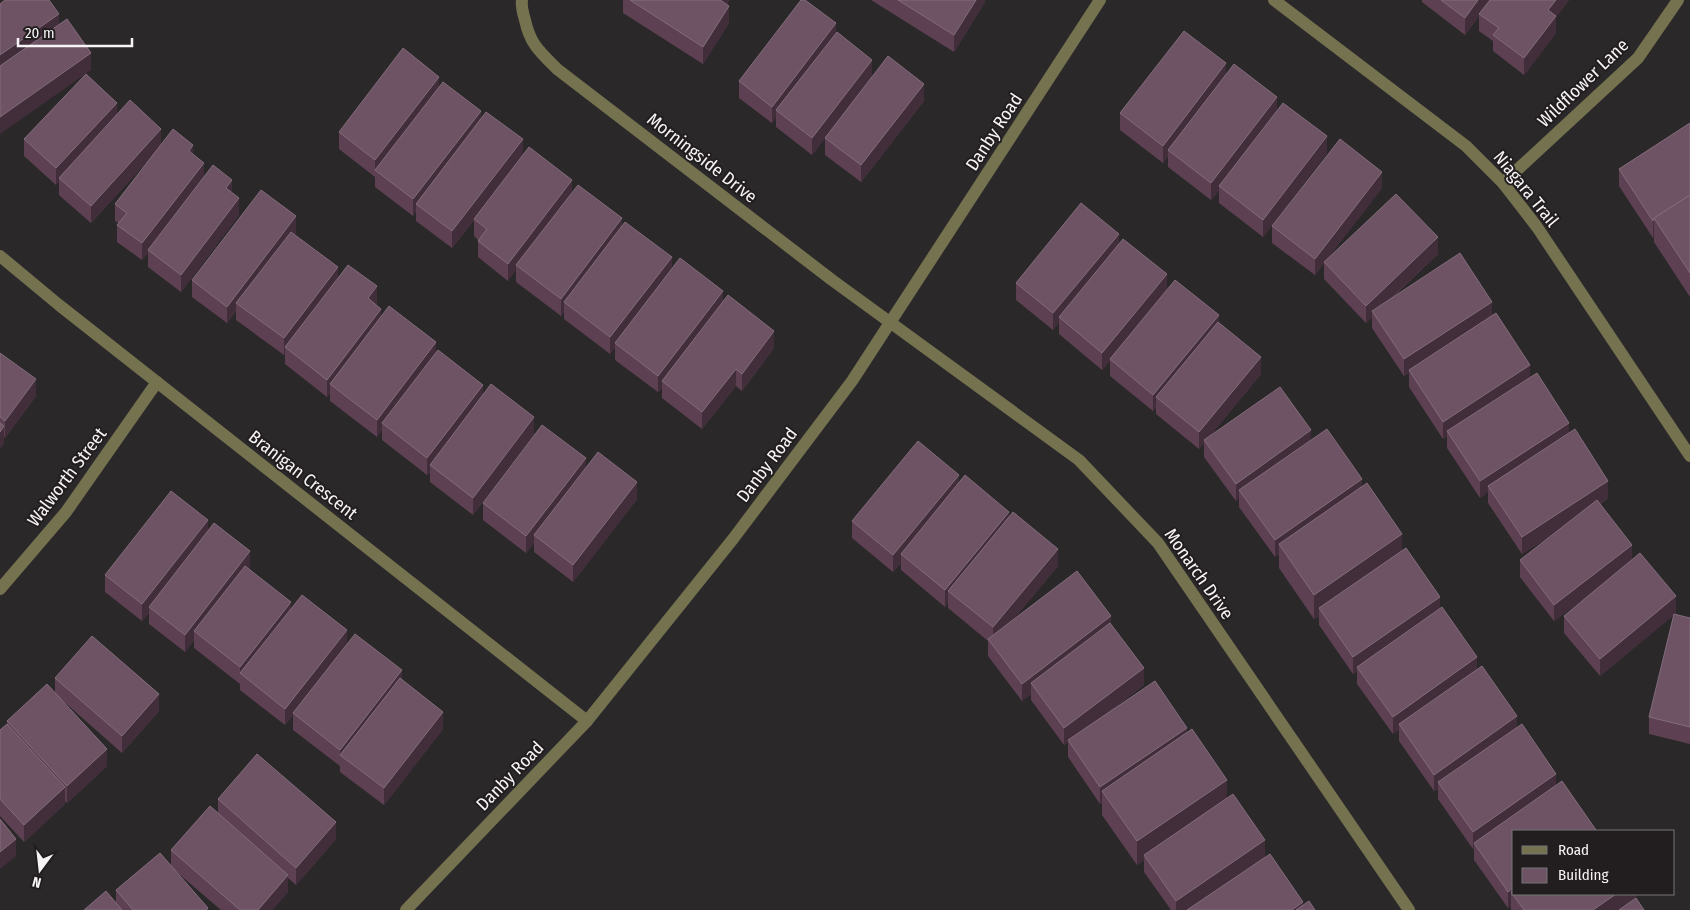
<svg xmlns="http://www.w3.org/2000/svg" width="1690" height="910" font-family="'Fira Sans Condensed',sans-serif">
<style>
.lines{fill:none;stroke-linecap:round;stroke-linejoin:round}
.minor{stroke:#74724f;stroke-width:12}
.wall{fill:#5d4052}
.shaded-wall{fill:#422e3b}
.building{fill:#6d5364;stroke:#836c7b}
.labels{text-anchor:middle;stroke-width:4;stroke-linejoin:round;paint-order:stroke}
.street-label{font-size:18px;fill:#f7f4f6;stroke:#221e20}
</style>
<rect width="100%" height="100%" fill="#2b282a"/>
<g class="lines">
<g class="minor">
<path d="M522 0C521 7 523 13 525 20 530 44 540 52 557 69L832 280 1079 460 1158 543 1409 910"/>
<path d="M1274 0 1466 146 1503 183 1537 227 1690 456"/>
<path d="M1503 183 1638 58 1678 0"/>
<path d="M0 256 59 305 587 721"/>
<path d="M0 589 66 512 157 382"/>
<path d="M406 910 587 721 733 539 852 381 1100 0"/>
</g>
</g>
<g class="wall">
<path d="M623 0H729L727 4 729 23 703 64 623 13Z"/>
<path d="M871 0H985V2L954 52Z"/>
<path d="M1422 0H1569L1556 17V33L1524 75 1493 51V41L1479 31V16L1465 35 1422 2Z"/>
<path d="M836 33 872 77 924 101 861 182 825 155V138L812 155 776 127V117L772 123 739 98V81Z"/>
<path d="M1226 74 1277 111 1327 153 1263 237 1219 203V190L1211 200 1168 167V156L1163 163 1120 130V113Z"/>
<path d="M439 87 481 119 523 155 572 194 622 225 672 270 723 301 774 348 742 391 736 386 702 429 662 398V388L658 392 615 360V347L610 354 564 319V312L561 316 516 282V269L508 281 478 257V240L474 236V220L452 248 416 221V211L413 216 375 187V177L339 149V132Z"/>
<path d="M117 115 161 144 193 154 204 177 232 193 239 215 181 292 148 267V253L142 260 117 242V225L119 223 115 221V204L153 155 91 223 59 195V181L56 185 24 156V139Z"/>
<path d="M1690 123V297L1654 242V238H1653L1619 186V169Z"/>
<path d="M1382 188 1326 260 1438 254 1392 298 1492 315 1530 378 1569 433 1608 498 1600 504 1632 560 1676 613 1600 676 1564 633V616L1594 591 1554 621 1520 577V560L1555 533 1522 554 1488 503V492L1480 498 1447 448V436L1443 439 1409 387V373L1404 376 1372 328V317L1366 323 1324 279V263L1315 275 1272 243V226Z"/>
<path d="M296 233 294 235 338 278 377 303 376 305 381 317 436 352 483 394 534 434 473 515 430 482V472L427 475 382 440V430L377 437 330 401V393L327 397 285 364V354L284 355 236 320V311L227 323 192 297V280Z"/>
<path d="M1119 245 1167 290 1219 323 1261 374 1209 437 1311 440 1362 486 1402 550 1440 609 1477 669 1517 727 1556 786 1596 831H1514L1636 894V898L1644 910H1511V906L1508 908 1474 860V849H1473L1438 799V789L1434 791 1399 741V730L1393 734 1357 684V671L1353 674 1319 625V616L1314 619 1279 568V554L1275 557 1239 507V498L1236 501 1204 457V443L1199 449 1156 414V407L1153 411 1110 376V361L1102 370 1059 334V322L1053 330 1016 300V283Z"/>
<path d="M0 353 36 396 5 438 4 436V443L0 448Z"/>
<path d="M586 467 637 499 573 582 534 552V543L526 553 483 520V503Z"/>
<path d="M959 482 1009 518 1058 566 1012 621 1111 625 1144 685 1101 718 1187 733 1227 799 1265 857 1303 905 1315 910H1171L1144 872V860L1137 865 1102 815V803L1100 804 1068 757V742L1064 745 1031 700V694L1022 701 988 656V641L948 608V602L945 607 901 570V563L893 572 852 538V521Z"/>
<path d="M208 531 250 568 249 570 291 609 402 680 443 729 384 805 340 772V766L293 730V715L285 725 240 690V684L194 648V640L185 652 149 624V613L142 621 105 592V575Z"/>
<path d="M1690 618V744L1649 734V717Z"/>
<path d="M55 678 159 711 122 753 62 700 107 766 67 803 65 801V804L24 842 0 816V730L7 724V721L55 693Z"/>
<path d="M218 799 336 839 296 885 288 878V892L272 910H221L173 869 208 910H84L116 902V890L171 866V850L218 813Z"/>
</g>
<g class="shaded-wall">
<path d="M722 0H729L722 12Z"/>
<path d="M976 0H985V2L954 52V35Z"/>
<path d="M1478 0H1491L1479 14V16L1465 35V18Z"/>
<path d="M1556 0H1569L1556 17V33L1524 75V58L1548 10Z"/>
<path d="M729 6V23L703 64V47Z"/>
<path d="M59 14V31L0 72V55Z"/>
<path d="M836 23V40L776 110V117L772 123V107Z"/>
<path d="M91 53V70L0 134V117Z"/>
<path d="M872 60V77L812 155V138Z"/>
<path d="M1226 63V80L1168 150V156L1163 163V146Z"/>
<path d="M439 77V93L375 170V177V160Z"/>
<path d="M924 84V101L861 182V165Z"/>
<path d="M1277 97V114L1219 186V190L1211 200V183Z"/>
<path d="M117 103V120L59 178V181L56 185V168Z"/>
<path d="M481 111V127L416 204V211L413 216V199Z"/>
<path d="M161 129V146L91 223V206Z"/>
<path d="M1327 136V153L1263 237V220Z"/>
<path d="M523 139V156L452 248V231Z"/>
<path d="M193 145V162L189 151Z"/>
<path d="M204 163V180L148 250V253L142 260V243Z"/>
<path d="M1382 172V188L1315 275V259Z"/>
<path d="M232 180V197L226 188Z"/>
<path d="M572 180V197L516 265V269L508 281V264Z"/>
<path d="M239 198V215L181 292V275Z"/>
<path d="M296 216V233L240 306 236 303V311L227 323V307Z"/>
<path d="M622 218V235L564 302V312L561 316V299Z"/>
<rect x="1653" y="221" width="1" height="17"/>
<path d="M1119 234V251L1059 317V322L1053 330V313Z"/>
<path d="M1438 237V254L1374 314 1372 311V317L1366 323V306Z"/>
<path d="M672 257V274L615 343V347L610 354V337Z"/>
<path d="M338 267V284L285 347V354L284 355V338Z"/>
<path d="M1167 274V291L1110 359V361L1102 370V353Z"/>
<path d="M377 286V303L368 315V298Z"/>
<path d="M723 291V307L662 381V388L658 392V376Z"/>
<path d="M1492 302V319L1409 370V373L1404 376V359Z"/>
<path d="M381 309V326L330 384V393L327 397V380Z"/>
<path d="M1219 315V332L1156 397V407L1153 411V395Z"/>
<path d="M774 331V348L742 391V374Z"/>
<path d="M436 342V359L382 423V430L377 437V420Z"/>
<path d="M1261 357V374L1205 442 1204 440V443L1199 449V432Z"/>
<path d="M1530 365V382L1447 431V436L1443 439V422Z"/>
<path d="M736 369V386L702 429V412Z"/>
<path d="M36 379V396L5 438V421Z"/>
<path d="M483 385V401L430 465V472L427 475V458Z"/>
<path d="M534 417V434L473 515V498Z"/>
<path d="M1569 423V440L1488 486V492L1480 498V481Z"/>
<path d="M4 426V443L0 448V432Z"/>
<path d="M1311 430V447L1239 490V498L1236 501V484Z"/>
<path d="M586 458V475L534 535V543L526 553V536Z"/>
<path d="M959 475V492L901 554V563L893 572V555Z"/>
<path d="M1362 479V496L1279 544V554L1275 557V540Z"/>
<path d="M1608 481V498L1522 554V537Z"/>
<path d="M637 482V499L573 582V565Z"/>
<path d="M1009 512V529L948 591V602L945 607V590Z"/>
<path d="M208 520V537L149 607V613L142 621V604Z"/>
<path d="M1402 534V558L1319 608V616L1314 619V595Z"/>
<path d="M1632 545V562L1554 621V605Z"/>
<path d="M1058 549V566L993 644V627Z"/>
<path d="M250 551V568L198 635 194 631V640L185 652V635Z"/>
<path d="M1676 596V613L1600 676V659Z"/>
<path d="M1440 597V614L1357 667V671L1353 674V657Z"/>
<path d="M291 602V618L240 673V684V667Z"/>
<path d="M1111 616V633L1031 683V694L1022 701V684Z"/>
<path d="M347 630V647L293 713V715L285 725V709Z"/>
<path d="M1477 657V674L1399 724V730L1393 734V717Z"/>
<path d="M1144 668V685L1069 742 1068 740V742L1064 745V728Z"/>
<path d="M402 670V687L340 755V766V750Z"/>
<path d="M159 694V711L122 753V736Z"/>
<path d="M443 712V729L384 805V788Z"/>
<path d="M1517 716V733L1438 782V789L1434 791V775Z"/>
<path d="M1187 728V745L1102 791V803L1100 804V787Z"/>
<path d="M107 749V766L67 803V786Z"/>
<path d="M1556 774V791L1474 843V849H1473V832Z"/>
<path d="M1227 780V804L1144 855V860L1137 865V841Z"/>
<path d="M65 787V804L24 842V825Z"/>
<path d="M336 822V839L296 885V868Z"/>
<path d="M16 839V856L0 869V852Z"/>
<path d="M1265 840V857L1188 910H1176V901Z"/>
<path d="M288 875V892L272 910H258Z"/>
<path d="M1514 887V894L1511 892V906L1508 908V892Z"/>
<path d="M1616 894H1636V904L1627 910H1593Z"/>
<path d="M1303 902V910H1292Z"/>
</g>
<g class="building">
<path d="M5 0H49L59 14 0 55V4Z"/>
<path d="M630 0H720L729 6 703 47Z"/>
<path d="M801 0H805L836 23 772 107 739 81Z"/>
<path d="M898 0H976L954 35Z"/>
<path d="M1441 0H1478L1465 18Z"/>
<path d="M1490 0H1556L1548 10 1556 16 1524 58 1493 35 1499 28 1479 14Z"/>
<path d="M67 19 91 53 0 117V66Z"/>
<path d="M1184 31 1226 63 1163 146 1120 113Z"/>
<path d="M837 32 872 60 812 138 776 110Z"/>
<path d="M403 48 439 77 375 160 339 132Z"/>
<path d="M888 56 924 84 861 165 825 138Z"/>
<path d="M1234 64 1277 97 1211 183 1168 150Z"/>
<path d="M86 74 117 103 56 168 24 139Z"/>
<path d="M443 82 481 111 413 199 375 170Z"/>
<path d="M130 100 161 129 91 206 59 178Z"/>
<path d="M1283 103 1327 136 1263 220 1219 186Z"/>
<path d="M486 112 523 139 452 231 416 204Z"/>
<path d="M1690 123V195L1654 218 1653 221 1619 169Z"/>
<path d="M173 129 193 145 189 151 204 163 142 243 117 225 127 213 115 204Z"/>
<path d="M1340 139 1382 172 1315 259 1272 226Z"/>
<path d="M529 147 572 180 508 264 478 241 487 229 474 219Z"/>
<path d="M213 165 232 180 226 188 239 198 181 275 148 250Z"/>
<path d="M578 185 622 218 561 299 516 265Z"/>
<path d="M261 190 296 216 227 307 192 280Z"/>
<path d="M1396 194 1438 237 1366 306 1324 262Z"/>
<path d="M1690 195V273L1654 218Z"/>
<path d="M1081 203 1119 234 1053 313 1016 283Z"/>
<path d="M625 222 672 257 610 337 564 302Z"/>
<path d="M291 232 338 267 284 338 236 303Z"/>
<path d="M1123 239 1167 274 1102 353 1059 317Z"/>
<path d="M1460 253 1492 302 1404 359 1372 311Z"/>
<path d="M680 258 723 291 658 376 615 343Z"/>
<path d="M348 265 377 286 368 298 381 309 327 380 285 347Z"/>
<path d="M1175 280 1219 315 1153 395 1110 359Z"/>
<path d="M728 295 774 331 742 374 736 369 702 412 662 381Z"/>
<path d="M389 306 436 342 377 420 330 384Z"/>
<path d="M1496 313 1530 365 1443 422 1409 370Z"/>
<path d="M1218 322 1261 357 1199 432 1156 397Z"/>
<path d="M438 350 483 385 427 458 382 423Z"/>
<path d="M0 353 36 379 5 421 0 417Z"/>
<path d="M1537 373 1569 423 1480 481 1447 431Z"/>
<path d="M491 384 534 417 473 498 430 465Z"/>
<path d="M1280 387 1311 430 1236 484 1204 440Z"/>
<path d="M0 423 4 426 0 432Z"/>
<path d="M542 425 586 458 526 536 483 503Z"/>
<path d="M1327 429 1362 479 1275 540 1239 490Z"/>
<path d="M1575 429 1608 481 1522 537 1488 486Z"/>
<path d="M918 441 959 475 893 555 852 521Z"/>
<path d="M598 452 637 482 573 565 534 535Z"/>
<path d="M965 475 1009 512 945 590 901 554Z"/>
<path d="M1367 483 1402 534 1314 595 1279 544Z"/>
<path d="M171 491 208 520 142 604 105 575Z"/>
<path d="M1597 500 1632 545 1554 605 1520 560Z"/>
<path d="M1013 512 1058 549 993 627 948 591Z"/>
<path d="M214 523 250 551 185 635 149 607Z"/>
<path d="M1406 548 1440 597 1353 657 1319 608Z"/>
<path d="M1640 553 1676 596 1600 659 1564 616Z"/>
<path d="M245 566 291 602 240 667 194 631Z"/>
<path d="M1077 571 1111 616 1022 684 988 639Z"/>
<path d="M302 595 347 630 285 709 240 673Z"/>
<path d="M1442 607 1477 657 1393 717 1357 667Z"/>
<path d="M1674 614 1690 618V727L1649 717Z"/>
<path d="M1110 623 1144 668 1064 728 1031 683Z"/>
<path d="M355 634 402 670 340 750 293 713Z"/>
<path d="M92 636 159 694 122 736 55 678Z"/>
<path d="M1482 666 1517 716 1434 775 1399 724Z"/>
<path d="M400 678 443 712 384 788 340 755Z"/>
<path d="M1155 681 1187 728 1100 787 1068 740Z"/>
<path d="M47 684 107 749 67 786 7 721Z"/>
<path d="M7 724 65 787 24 825 0 799V730Z"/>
<path d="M1522 724 1556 774 1473 832 1438 782Z"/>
<path d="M1192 729 1227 780 1137 841 1102 791Z"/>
<path d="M257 754 336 822 296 868 218 799Z"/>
<path d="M1562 781 1596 830 1594 831H1514V887L1508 892 1474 843Z"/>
<path d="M1233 794 1265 840 1176 901 1144 855Z"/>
<path d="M210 806 288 875 258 910H240L171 850Z"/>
<path d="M0 819 16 839 0 852Z"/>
<path d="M160 853 208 908 206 910H133L116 890Z"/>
<path d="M1270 854 1303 902 1292 910H1187Z"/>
<path d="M1514 890V894H1616L1593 910H1524L1511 892Z"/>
<path d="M106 891 122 910H84Z"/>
<path d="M1636 898 1644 910H1619Z"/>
<path d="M1309 901 1315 910H1296Z"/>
</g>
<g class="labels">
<g class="street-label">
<text transform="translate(1583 83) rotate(-44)" y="6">Wildflower Lane</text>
<text transform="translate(994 132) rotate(-57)" y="6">Danby Road</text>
<text transform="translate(702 158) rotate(38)" y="6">Morningside Drive</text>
<text transform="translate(1526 189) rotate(51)" y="6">Niagara Trail</text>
<text transform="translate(767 465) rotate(-53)" y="6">Danby Road</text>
<text transform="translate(303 475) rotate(38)" y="6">Branigan Crescent</text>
<text transform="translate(67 477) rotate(-53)" y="6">Walworth Street</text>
<text transform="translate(1199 574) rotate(55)" y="6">Monarch Drive</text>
<text transform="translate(510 776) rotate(-46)" y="6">Danby Road</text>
</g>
</g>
<rect x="1512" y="830" width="162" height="65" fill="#221e20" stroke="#777476"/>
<rect x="1522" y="846" width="25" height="8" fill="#74724f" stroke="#777476"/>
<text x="1558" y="855" font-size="15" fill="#f7f4f6">Road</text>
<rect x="1522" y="868" width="25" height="15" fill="#6d5364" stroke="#777476"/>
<text x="1558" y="880" font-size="15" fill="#f7f4f6">Building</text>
<g transform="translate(40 870) rotate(195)" stroke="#221e20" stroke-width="4" paint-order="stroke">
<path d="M0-4L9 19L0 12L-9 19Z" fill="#f7f4f6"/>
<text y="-8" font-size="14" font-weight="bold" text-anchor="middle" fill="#f7f4f6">N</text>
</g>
<path d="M18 38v8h114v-8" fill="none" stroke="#f7f4f6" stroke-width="2.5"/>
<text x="25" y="38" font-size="15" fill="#f7f4f6" stroke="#221e20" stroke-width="4" paint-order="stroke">20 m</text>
</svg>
